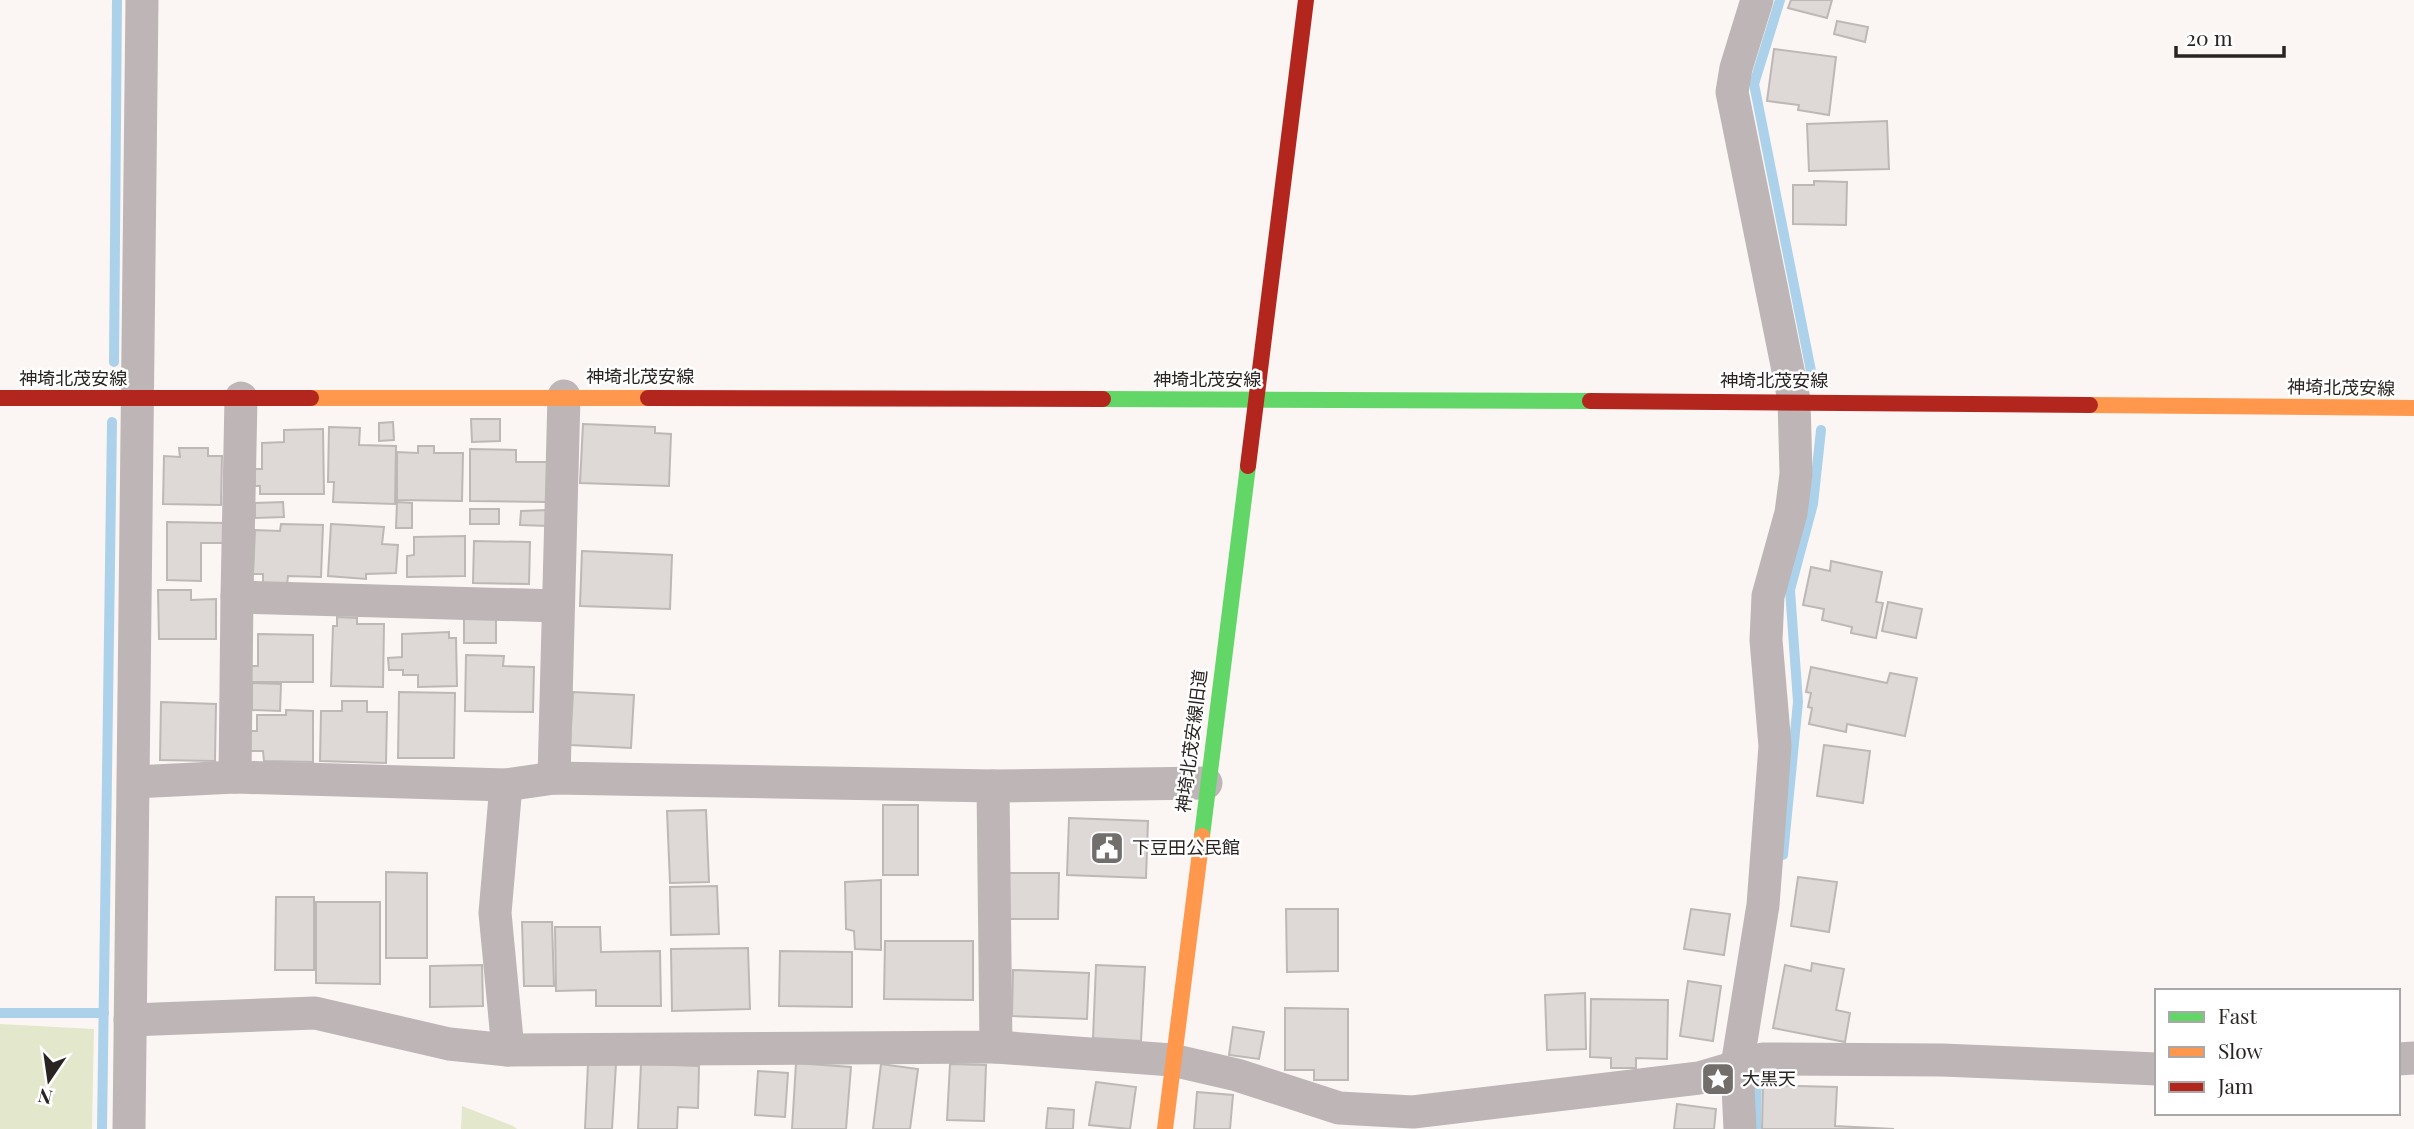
<svg xmlns="http://www.w3.org/2000/svg" width="2414" height="1129" font-family="'Playfair Display','Noto Sans JP',serif">
<style>
.green{fill:#e3e8cc}
.lines{fill:none;stroke-linecap:round;stroke-linejoin:round}
.stream{stroke:#abd2ea;stroke-width:10}
.building{fill:#ded9d7;stroke:#bdb8b6;stroke-width:2}
.street{stroke:#beb5b6;stroke-width:33}
.fast{stroke:#63d668;stroke-width:16}
.slow{stroke:#ff974d;stroke-width:16}
.jam{stroke:#b3261e;stroke-width:16}
.labels{text-anchor:middle;stroke-width:5;stroke-linejoin:round;paint-order:stroke}
.street-label{font-size:18px;fill:#292422;stroke:#fff}
.poi-label{font-size:18px;fill:#292422;stroke:#fff;text-anchor:start}
</style>
<rect width="100%" height="100%" fill="#fbf6f4"/>
<g class="green">
<path d="M0 1024 94 1029 92 1129H0Z"/>
<path d="M462 1106 513 1126 517 1129H461Z"/>
</g>
<g class="lines">
<g class="stream">
<path d="M1780 0 1754 84 1811 371"/>
<path d="M114 362 117 0"/>
<path d="M1783 855 1798 702 1790 590 1813 504 1821 430"/>
<path d="M0 1013H104"/>
<path d="M102 1129 112 422"/>
<path d="M1756 1129 1757 1065"/>
</g>
</g>
<g class="building">
<path d="M1791 0H1832L1827 18 1788 8Z"/>
<path d="M1837 21 1868 27 1865 42 1834 34Z"/>
<path d="M1774 49 1836 57 1829 115 1798 110 1799 105 1767 101Z"/>
<path d="M1887 121 1889 169 1809 171 1807 124Z"/>
<path d="M1814 181 1847 182 1846 225 1793 224V185H1814Z"/>
<path d="M471 419H500V441L472 442Z"/>
<path d="M393 422 394 440 379 441V423Z"/>
<path d="M583 424 655 427V433L671 434 669 486 580 483Z"/>
<path d="M329 427 360 428 359 445 396 446 395 504 333 502 334 482H328Z"/>
<path d="M323 429 324 494H260V486H255L254 469H262V443L284 442V430Z"/>
<path d="M418 446H434V453H463L462 501 397 500V452L418 453Z"/>
<path d="M179 448H208V456H222L221 505 163 504 164 456 180 457Z"/>
<path d="M470 449 516 450V462H548L547 502 470 501Z"/>
<path d="M283 502 284 517 255 518V503Z"/>
<path d="M397 502 412 503V528H396Z"/>
<rect x="470" y="509" width="29" height="15"/>
<path d="M548 510V526L520 525 521 511Z"/>
<path d="M167 522 225 523V543H201V581L167 580Z"/>
<path d="M281 524 323 525 321 577 288 576 287 585H263V574H253L255 530 280 531Z"/>
<path d="M331 524 384 527 382 544 398 545 396 573 366 574V579L328 576Z"/>
<path d="M465 536V576L407 577V556L414 555V537Z"/>
<path d="M474 541 530 542 529 584 473 583Z"/>
<path d="M582 551 672 555 670 609 580 606Z"/>
<path d="M1831 561 1882 572 1876 602 1883 603 1876 638 1851 633 1852 627 1822 620 1824 609 1803 605 1811 567 1830 571Z"/>
<path d="M158 590H191V600L216 599V639H159Z"/>
<path d="M1888 602 1922 609 1916 638 1882 631Z"/>
<path d="M337 617 357 618V624H384L383 687 331 686 333 626H337Z"/>
<path d="M464 618 496 619V643H464Z"/>
<path d="M449 632V638H456L457 686 418 687V675H403V670H389L388 658 402 657V634Z"/>
<path d="M258 634 313 635V682H251V666H258Z"/>
<path d="M466 655 504 656 503 666 534 667 533 712 465 711Z"/>
<path d="M1811 667 1887 683 1890 673 1917 678 1905 736 1847 724 1846 732 1809 724 1812 708 1808 707 1811 693 1806 692Z"/>
<path d="M252 683 281 684 280 711 252 710Z"/>
<path d="M399 692 455 693 454 758H398Z"/>
<path d="M573 692 634 695 631 748 570 745Z"/>
<path d="M342 701H367V712H387L386 763 320 761 321 711H342Z"/>
<path d="M161 702 216 704 215 761 160 760Z"/>
<path d="M286 710 313 711V762L264 761 263 751H250V731H257V715H286Z"/>
<path d="M1824 745 1870 751 1863 803 1817 796Z"/>
<rect x="883" y="805" width="35" height="70"/>
<path d="M706 810 709 882 670 883 667 811Z"/>
<path d="M1069 818 1148 821 1146 878 1067 875Z"/>
<path d="M386 872 427 873V958H386Z"/>
<path d="M1008 873H1059L1058 919H1008Z"/>
<path d="M1798 877 1837 882 1829 932 1791 926Z"/>
<path d="M881 880V950L855 949 854 931 846 929 845 882Z"/>
<path d="M717 886 719 934 671 935 670 887Z"/>
<path d="M276 897H314V970H275Z"/>
<path d="M316 902H380V984L316 983Z"/>
<path d="M1286 909H1338V971L1287 972Z"/>
<path d="M1691 909 1730 914 1724 955 1684 949Z"/>
<path d="M522 922H552L554 986H524Z"/>
<path d="M555 927H600L601 952 660 951 661 1006H596V990L556 991Z"/>
<path d="M885 941H973V1000L884 999Z"/>
<path d="M748 948 750 1009 672 1011 671 949Z"/>
<path d="M780 951 852 952V1007L779 1006Z"/>
<path d="M1812 963 1844 969 1836 1010 1850 1013 1845 1042 1773 1028 1785 965 1811 971Z"/>
<path d="M482 965 483 1006 430 1007V966Z"/>
<path d="M1096 965 1145 967 1141 1041 1093 1038Z"/>
<path d="M1013 970 1089 973 1087 1019 1012 1016Z"/>
<path d="M1688 981 1721 986 1713 1041 1680 1036Z"/>
<path d="M1585 993 1586 1049 1547 1050 1545 995Z"/>
<path d="M1591 999 1668 1000 1667 1059 1636 1058V1068H1611V1058L1590 1057Z"/>
<path d="M1285 1008 1348 1009V1080H1314V1070H1285Z"/>
<path d="M1233 1027 1264 1032 1259 1059 1229 1055Z"/>
<path d="M588 1063 616 1064 612 1129H585Z"/>
<path d="M796 1063 851 1067 846 1129H792Z"/>
<path d="M641 1064 699 1066 698 1108 678 1107 677 1129H638Z"/>
<path d="M881 1064 918 1069 910 1129H873Z"/>
<path d="M950 1064 986 1065 984 1121 947 1120Z"/>
<path d="M758 1071 788 1073 785 1117 755 1115Z"/>
<path d="M1096 1082 1136 1087 1130 1129 1089 1125Z"/>
<path d="M1763 1085 1837 1087 1835 1126 1894 1129H1762Z"/>
<path d="M1197 1092 1233 1095 1230 1129H1194Z"/>
<path d="M1677 1104 1716 1109 1714 1129H1674Z"/>
<path d="M1048 1108 1074 1110 1073 1129H1046Z"/>
</g>
<g class="lines">
<g class="street">
<path d="M237 597 241 398"/>
<path d="M235 777 237 597 558 606"/>
<path d="M554 778 564 396"/>
<path d="M134 782 235 777 506 785 554 778 993 786 1206 783"/>
<path d="M506 785 495 913 508 1050 996 1047 993 786"/>
<path d="M130 1020 315 1013 449 1044 508 1050"/>
<path d="M996 1047 1172 1060 1237 1075 1339 1108 1413 1112 1699 1078 1763 1059 1942 1060 2157 1069"/>
<path d="M2398 1059 2414 1058"/>
<path d="M129 1129 142 0"/>
<path d="M1740 1129 1737 1066 1763 905 1775 746 1766 640 1768 596 1791 513 1796 474 1794 400 1732 92 1736 68 1757 0"/>
</g>
<g class="fast">
<path d="M1103 399 1590 401"/>
<path d="M1202 836 1248 466"/>
</g>
<g class="slow">
<path d="M311 398H648"/>
<path d="M2090 405 2414 408"/>
<path d="M1165 1129 1202 836"/>
</g>
<g class="jam">
<path d="M0 398H311"/>
<path d="M648 398 1103 399"/>
<path d="M1590 401 2090 405"/>
<path d="M1248 466 1306 0"/>
</g>
</g>
<defs>
<g id="civic-square" transform="scale(1.75)"><rect x="-9" y="-9" width="18" height="18" rx="4" fill="#726e6c" stroke="#fff"/><path d="M-.6-6.5H3V-4.5H.6V-3L4-1V1h2V6H-6V1h2V-1L-.6-3ZM-1.2 2.5V6h2.4V2.5Z" fill="#fff"/></g>
<g id="sight-square" transform="scale(1.75)"><rect x="-9" y="-9" width="18" height="18" rx="4" fill="#726e6c" stroke="#fff"/><path d="M0-6L1.8-2.2L6-1.7L2.9 1.2L3.7 5.4L0 3.3L-3.7 5.4L-2.9 1.2L-6-1.7L-1.8-2.2Z" fill="#fff"/></g>
</defs>
<g fill-rule="evenodd">
<use href="#civic-square" x="1107" y="848"/>
<use href="#sight-square" x="1718" y="1079"/>
</g>
<g class="labels">
<g class="street-label">
<text x="640" y="383">神埼北茂安線</text>
<text x="73" y="385">神埼北茂安線</text>
<text x="1207" y="386">神埼北茂安線</text>
<text x="1774" y="387">神埼北茂安線</text>
<text transform="translate(2341 388) rotate(1)" y="6">神埼北茂安線</text>
<text transform="translate(1192 741) rotate(-83)" y="6">神埼北茂安線旧道</text>
</g>
<g class="poi-label">
<text x="1132" y="854">下豆田公民館</text>
<text x="1742" y="1085">大黒天</text>
</g>
</g>
<rect x="2155" y="989" width="245" height="126" fill="#ffffff" stroke="#a9a7a7" stroke-width="2"/>
<rect x="2169" y="1012" width="35" height="10" fill="#63d668" stroke="#a9a7a7" stroke-width="2"/>
<text x="2218" y="1024" font-size="21" fill="#292422">Fast</text>
<rect x="2169" y="1047" width="35" height="10" fill="#ff974d" stroke="#a9a7a7" stroke-width="2"/>
<text x="2218" y="1059" font-size="21" fill="#292422">Slow</text>
<rect x="2169" y="1082" width="35" height="10" fill="#b3261e" stroke="#a9a7a7" stroke-width="2"/>
<text x="2218" y="1094" font-size="21" fill="#292422">Jam</text>
<g transform="translate(49 1080) rotate(193)" stroke="#ffffff" stroke-width="5" paint-order="stroke">
<path d="M0-5L12 26L0 18L-12 26Z" fill="#292422"/>
<text y="-10" font-size="19" font-weight="bold" text-anchor="middle" fill="#292422">N</text>
</g>
<path d="M2176 46v10h108v-10" fill="none" stroke="#292422" stroke-width="3.5"/>
<text x="2186" y="46" font-size="21" fill="#292422" stroke="#ffffff" stroke-width="5" paint-order="stroke">20 m</text>
</svg>
